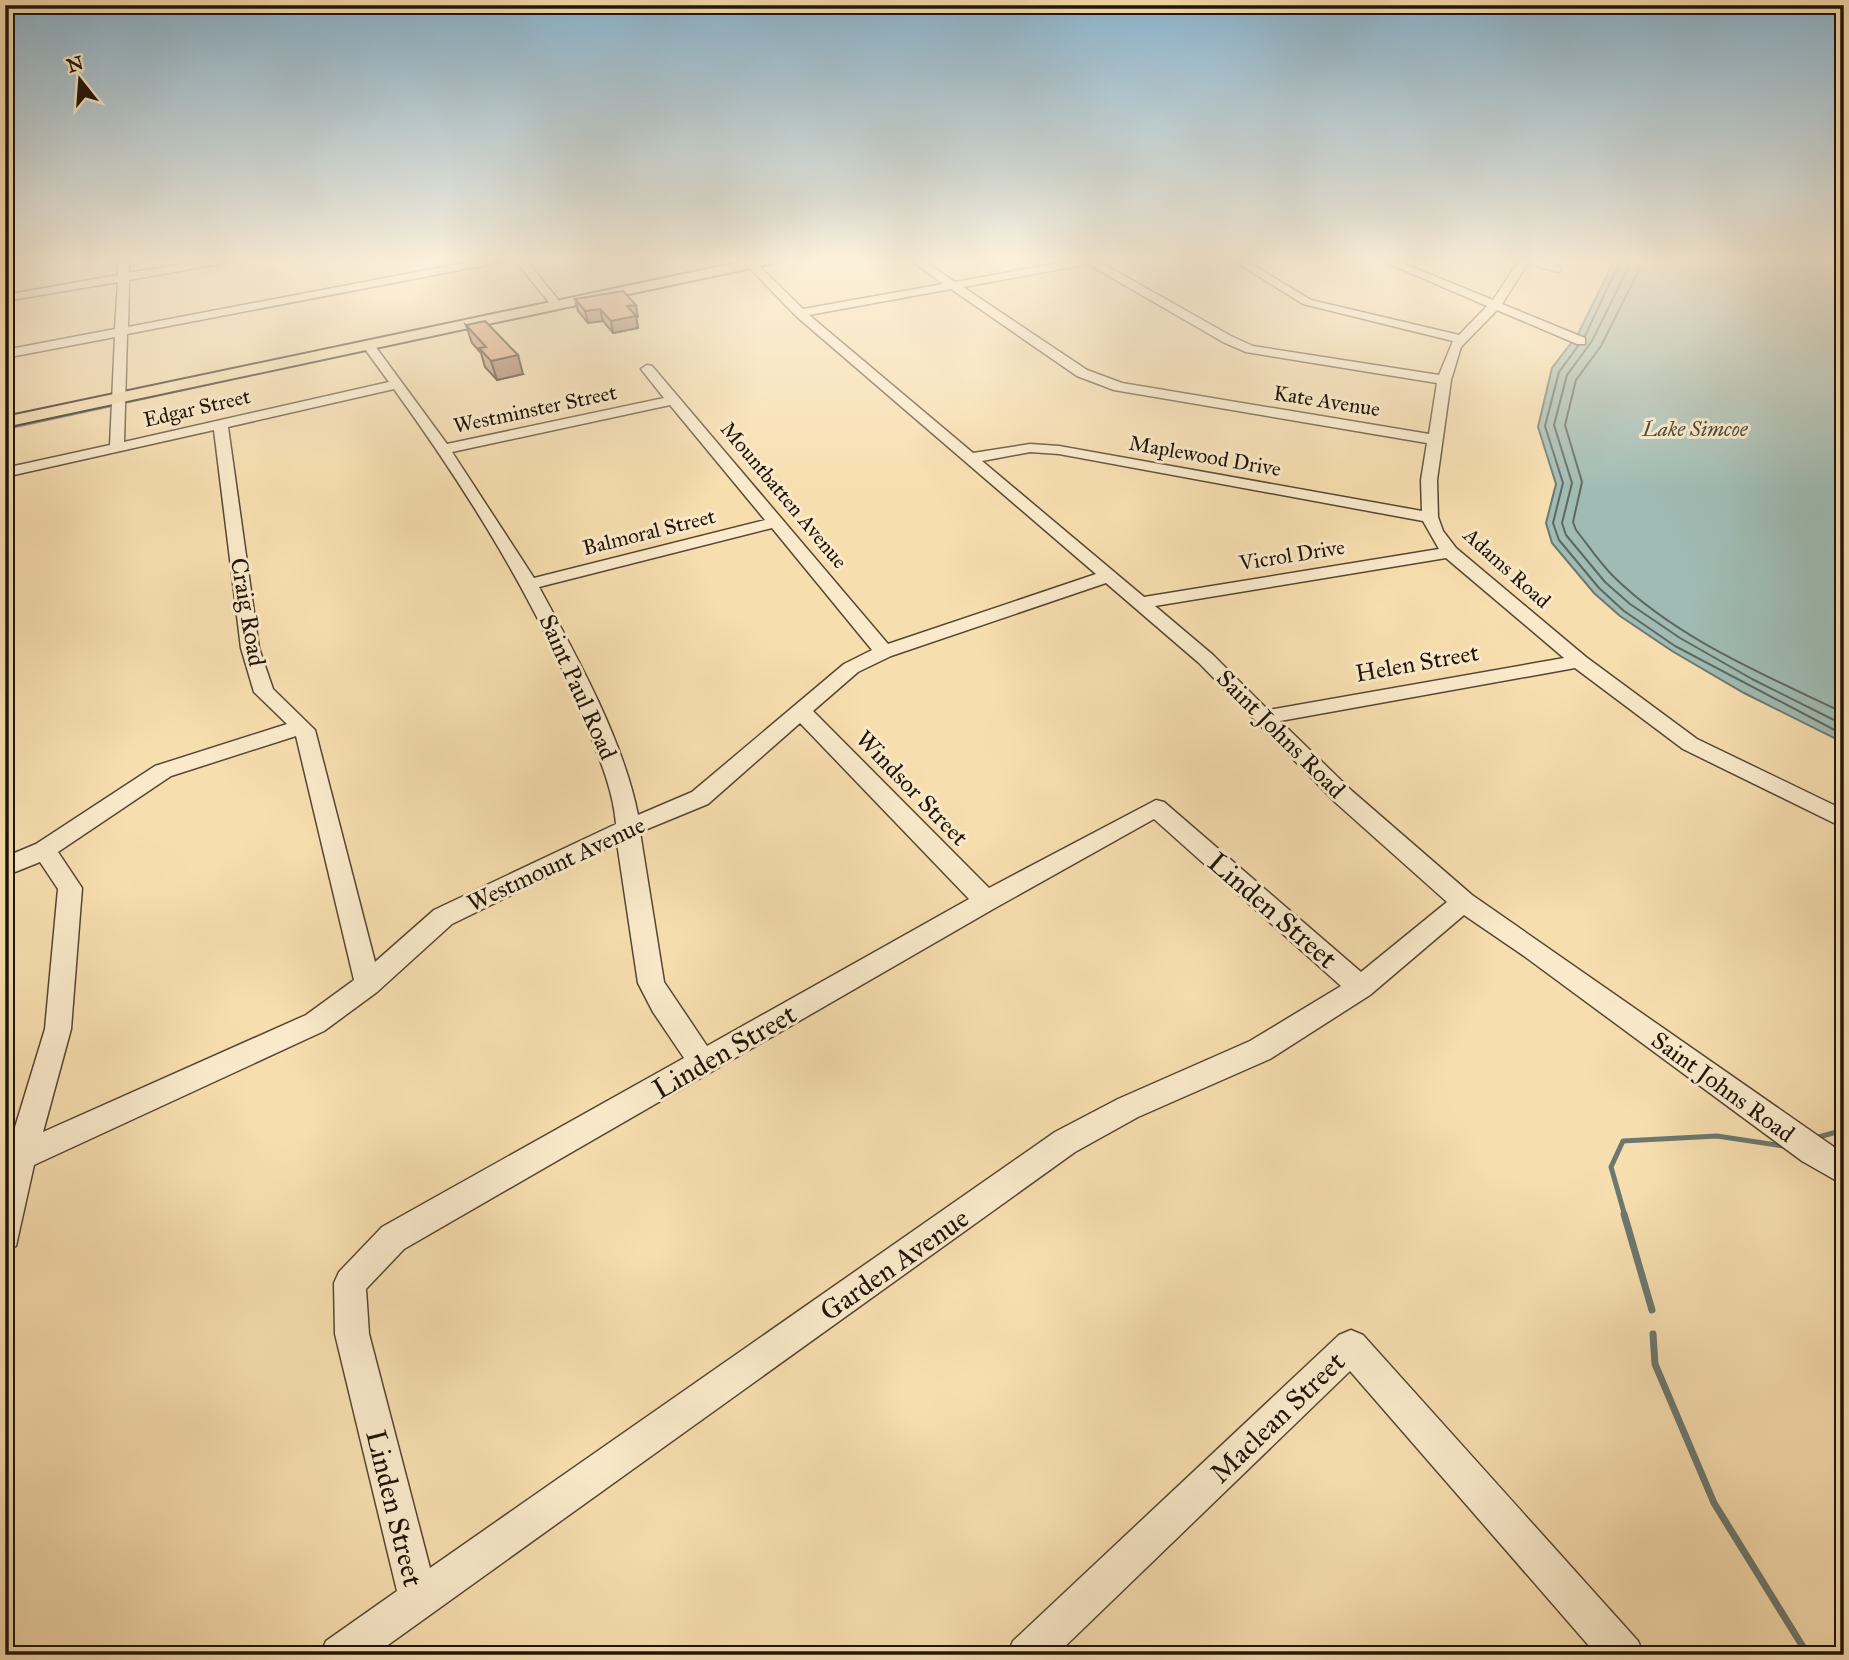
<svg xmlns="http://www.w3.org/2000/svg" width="1849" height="1660" font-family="'IM FELL Great Primer',serif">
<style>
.water{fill:#9fbbb3;stroke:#6c786f;stroke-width:2}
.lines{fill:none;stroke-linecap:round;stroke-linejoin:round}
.shore{stroke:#60685e;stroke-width:2}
.stream-far2{stroke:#6c786f;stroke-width:2.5}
.stream-far1{stroke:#6c786f;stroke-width:5}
.stream{stroke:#6c786f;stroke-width:7}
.minor-casing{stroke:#564632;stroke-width:3}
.major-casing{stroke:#201408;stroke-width:4}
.minor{fill:#faeacb;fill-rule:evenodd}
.major{fill:#f7deaf;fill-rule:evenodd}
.wall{fill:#ba8465;stroke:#201408;stroke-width:2}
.shaded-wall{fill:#976b52;stroke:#201408;stroke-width:2}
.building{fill:#d89975;stroke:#201408;stroke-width:2}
.labels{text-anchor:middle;stroke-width:6;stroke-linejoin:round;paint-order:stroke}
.far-street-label{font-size:21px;fill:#201408;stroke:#faeacb}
.far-water-label{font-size:21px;font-style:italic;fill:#4c4e44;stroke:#faeacb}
.street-label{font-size:24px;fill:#201408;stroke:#faeacb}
.near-street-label{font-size:28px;fill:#201408;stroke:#faeacb}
</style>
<rect width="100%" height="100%" fill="#f7deaf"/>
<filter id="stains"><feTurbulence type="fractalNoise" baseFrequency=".00286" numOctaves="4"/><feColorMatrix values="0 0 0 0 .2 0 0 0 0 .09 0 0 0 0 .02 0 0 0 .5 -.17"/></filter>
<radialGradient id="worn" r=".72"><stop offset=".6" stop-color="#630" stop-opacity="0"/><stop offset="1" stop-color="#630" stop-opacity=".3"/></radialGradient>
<path class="water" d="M1615 259H1844V743L1744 693 1672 651 1620 616 1594 593 1552 543 1546 523 1556 484 1538 427 1552 368 1578 334Z"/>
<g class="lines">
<g class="shore">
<path d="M1629 259 1628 268 1592 341 1567 375 1554 425 1572 483 1562 523 1566 535 1605 582 1630 604 1680 638 1752 679 1844 725"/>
<path d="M1640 259 1638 272 1601 346 1576 380 1565 425 1582 482 1573 522 1576 530C1588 545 1599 562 1613 576 1677 639 1765 675 1844 713"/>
<path d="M1585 336 1621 259"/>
<path d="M1578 346 1559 372 1545 426 1563 483 1553 523 1559 540 1599 588 1624 611 1675 646 1844 735"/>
</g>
<g class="stream-far2">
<path d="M128 402 346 354"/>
<path d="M5 429 111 406"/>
</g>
<g class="stream-far1">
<path d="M1815 1138 1844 1130"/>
<path d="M1625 1216 1611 1167 1623 1141 1717 1136 1783 1146"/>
</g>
<g class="stream">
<path d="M1624 1214 1652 1310"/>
<path d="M1653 1334 1655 1364 1714 1503 1808 1655"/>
</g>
<g class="minor-casing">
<g id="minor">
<path d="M119 259H129V273L212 259H235L230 262 129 280 128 327 485 259H507L502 262 127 334 124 442 389 382 362 345 368 341 372 342 447 444 664 398 641 369 647 365 652 366 888 644 1096 574 796 316 741 259H752L803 309 943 284 909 259H921L955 282 1081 259H1104L1100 262 1231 336 1253 346 1439 375 1453 341 1303 304 1231 259H1243L1311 300 1459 335 1487 306 1378 259H1392L1493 300 1520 259H1536L1561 267V271L1557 272 1528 263 1502 304 1585 338V344H1577L1497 310 1461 347 1451 380 1437 480 1438 517 1443 531 1456 548 1586 657 1697 739 1844 810V828L1683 749 1575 668 1280 721 1352 791 1472 895 1844 1154V1185L1802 1161 1524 956 1464 915 1370 995 1270 1059 1138 1117 1075 1152 374 1655H320L326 1641 397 1591 335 1334 334 1283 339 1272 382 1227 684 1058 653 1012 638 983 617 843 452 924 377 992 324 1031 34 1165 16 1246 5 1251V1149L9 1147 45 1029 58 889 40 862 5 876V857L36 844 155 766 287 724 254 692 241 648 214 430 5 477V468L110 445 115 337 5 358V350L115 329 118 282 5 301V295L118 275ZM1088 264 1223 342 1246 352 1437 383 1429 434 1122 383 1087 370 963 287ZM951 289 1077 376 1114 390 1427 443 1421 480 1422 511 1059 446 1030 444 973 453 809 315ZM394 389C469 493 537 602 585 722 598 755 613 788 616 824L434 910 375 962 315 730 273 689 259 648 228 427ZM670 405 765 520 534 578 452 452ZM1030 452 1059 454 1423 521 1439 549 1144 597 982 461ZM772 528 872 650 844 664 692 792 638 815C623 739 576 655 539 587ZM1446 558 1564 658 1268 710 1213 655 1155 606ZM1106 583 1199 663 1336 803 1447 902 1361 972 1164 802 1156 800 989 888 813 711 858 672 891 656ZM800 723 969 899 707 1046 664 982 640 832 708 804ZM296 736 354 980 306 1015 43 1132 71 1029 82 888 58 852 171 776ZM1154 819 1341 986 1250 1041 1118 1099 1055 1132 430 1568 369 1334 366 1289 404 1249 995 908Z"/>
<path d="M514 259H525L560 302V306H552Z"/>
<path d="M1351 1330 1363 1335 1638 1641 1644 1655H1597L1350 1371 1056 1655H1007L1013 1641 1339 1335Z"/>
</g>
</g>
<g class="major-casing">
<path id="major" d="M755 259H781L774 263 5 427V417Z"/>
</g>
<use href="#minor" class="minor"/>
<use href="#major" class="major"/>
</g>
<g class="wall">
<path d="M575 299 638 317H636L638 328 613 333 603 321 588 323 578 311Z"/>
<path d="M466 325 523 374 497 380 485 367 481 353 472 343Z"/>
</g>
<g class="shaded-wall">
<path d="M636 305 638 317H636L638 328 613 333 611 321 627 306Z"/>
<path d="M600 309 603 321 588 323 585 311Z"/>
<path d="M518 355 523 374 497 380 491 361Z"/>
</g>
<g class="building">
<path d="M623 291 636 305 627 306 636 316 611 321 600 309 585 311 575 299Z"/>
<path d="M485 321 518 355 491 361 479 348 486 347 466 325Z"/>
</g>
<linearGradient id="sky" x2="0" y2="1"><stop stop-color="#8bb7d3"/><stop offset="0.53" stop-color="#fbf0db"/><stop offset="1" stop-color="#fbf0db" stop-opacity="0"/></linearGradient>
<rect width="1849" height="491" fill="url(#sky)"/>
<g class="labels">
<g class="far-street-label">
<text transform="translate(1327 401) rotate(9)" y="7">Kate Avenue</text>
<text transform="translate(197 408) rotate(-13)" y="7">Edgar Street</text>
<text transform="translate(535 409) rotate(-12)" y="7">Westminster Street</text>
<text transform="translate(1205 456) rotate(10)" y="7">Maplewood Drive</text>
<text transform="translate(784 495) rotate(50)" y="7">Mountbatten Avenue</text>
<text transform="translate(649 532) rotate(-14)" y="7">Balmoral Street</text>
<text transform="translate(1292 555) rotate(-9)" y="7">Vicrol Drive</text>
<text transform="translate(1507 568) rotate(42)" y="7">Adams Road</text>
</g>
<g class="far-water-label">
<text x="1695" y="436">Lake Simcoe</text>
</g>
<g class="street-label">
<text transform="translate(248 612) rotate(80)" y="8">Craig Road</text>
<text transform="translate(1417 663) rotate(-10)" y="8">Helen Street</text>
<text transform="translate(578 687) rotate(66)" y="8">Saint Paul Road</text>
<text transform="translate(1281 734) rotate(45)" y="8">Saint Johns Road</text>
<text transform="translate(912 788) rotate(46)" y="8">Windsor Street</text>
<text transform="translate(556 864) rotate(-25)" y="8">Westmount Avenue</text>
<text transform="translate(1723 1087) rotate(36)" y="8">Saint Johns Road</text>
</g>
<g class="near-street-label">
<text transform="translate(1273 910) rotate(41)" y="10">Linden Street</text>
<text transform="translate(724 1051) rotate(-30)" y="10">Linden Street</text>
<text transform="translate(894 1264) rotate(-35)" y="10">Garden Avenue</text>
<text transform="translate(1277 1417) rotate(-44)" y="10">Maclean Street</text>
<text transform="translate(395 1508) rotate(76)" y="10">Linden Street</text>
</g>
</g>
<rect width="1849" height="1660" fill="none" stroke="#f7deaf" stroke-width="28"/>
<rect x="7" y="7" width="1835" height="1646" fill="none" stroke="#201408" stroke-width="3.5"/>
<rect x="14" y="14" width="1821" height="1632" fill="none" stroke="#201408" stroke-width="2"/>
<g transform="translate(80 80) rotate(343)" stroke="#faeacb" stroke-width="5" paint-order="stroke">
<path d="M0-5L12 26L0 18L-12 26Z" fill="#201408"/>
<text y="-10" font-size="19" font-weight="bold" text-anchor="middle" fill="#201408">N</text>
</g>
<rect width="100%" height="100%" filter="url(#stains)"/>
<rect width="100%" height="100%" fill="url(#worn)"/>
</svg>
